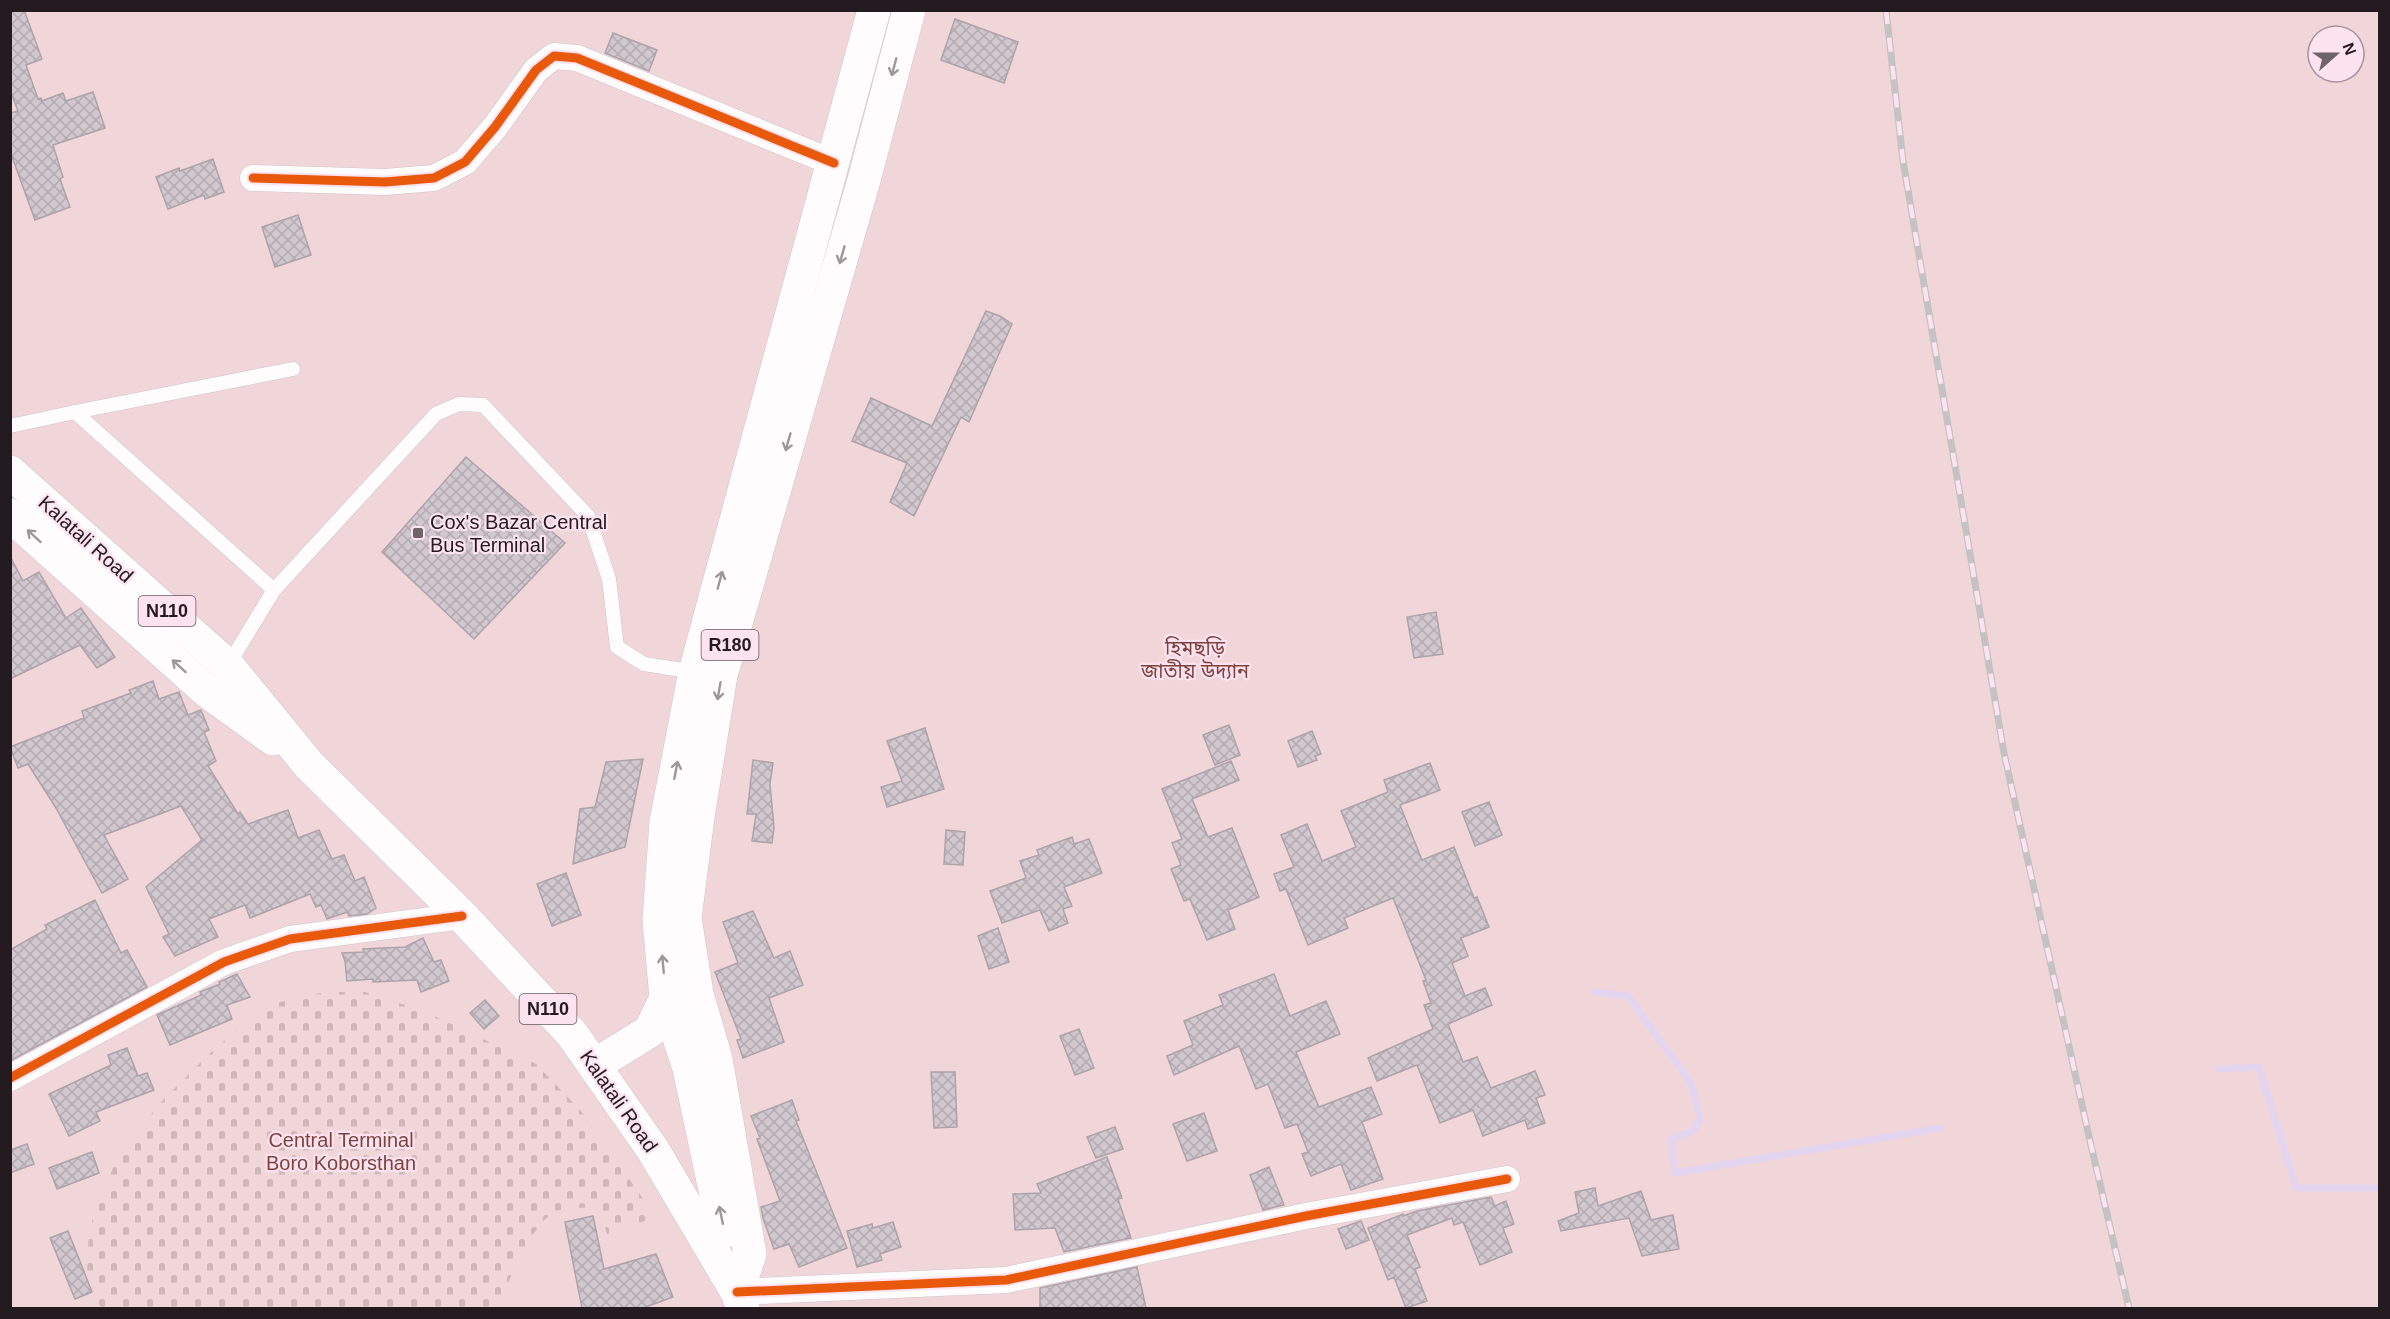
<svg xmlns="http://www.w3.org/2000/svg" width="2390" height="1319" font-family="Arial,'Noto Sans Bengali',sans-serif">
<style>
.green{fill:#f0d6d8;fill-rule:evenodd}
.cemetery{fill:url(#cemetery-stones)}
.lines{fill:none;stroke-linecap:round;stroke-linejoin:round}
.stream{stroke:#e3d4ef;stroke-width:7}
.building{fill:url(#building-cross-hatch);stroke:#ada3aa;stroke-width:1.5}
.lane-casing{stroke:#d0c4cb;stroke-width:15}
.street-casing{stroke:#d0c4cb;stroke-width:27}
.primary-casing{stroke:#d0c4cb;stroke-width:34}
.highway-casing{stroke:#d0c4cb;stroke-width:34}
.lane{stroke:#fefcfd;stroke-width:14}
.street{stroke:#fefcfd;stroke-width:26}
.primary{stroke:#fefcfd;stroke-width:33}
.highway{stroke:#fefcfd;stroke-width:33}
.rail-casing{stroke:#c5c2c4;stroke-width:7}
.rail{stroke:#fde2f0;stroke-width:4.5;stroke-dasharray:14;stroke-linecap:butt}
.cycleway-casing{stroke:#fde2f0;stroke-width:13}
.cycleway{stroke:#e8590c;stroke-width:9}
.oneway{stroke:#9c979a}
.poi-dot{fill:#6e6369;stroke:#fde2f0;stroke-width:2}
.labels{text-anchor:middle;stroke-width:4.5;stroke-linejoin:round;paint-order:stroke}
.shield{fill:#fde2f0;stroke:#65575e;stroke-width:1.5}
.shield-label{font-size:18px;font-weight:bold;fill:#241b20}
.poi-label{font-size:20px;fill:#241b20;stroke:#fde2f0;text-anchor:start}
.street-label{font-size:20px;fill:#241b20;stroke:#fde2f0}
.park-label{font-size:20px;fill:#7d433e;stroke:#fde2f0}
</style>
<defs>
<pattern id="cemetery-stones" width="16" height="16" patternUnits="userSpaceOnUse" patternTransform="scale(1.5)"><rect width="16" height="16" fill="#f0d6d8"/><path d="M2 7V4a2 2 0 0 1 4 0v3zM10 15v-3a2 2 0 0 1 4 0v3z" fill="#ceb7b9"/></pattern>
<pattern id="building-cross-hatch" width="8" height="8" patternUnits="userSpaceOnUse" patternTransform="scale(1.5)"><rect width="8" height="8" fill="#d1c7ce"/><path d="M0 0l8 8M0 8l8-8" fill="none" stroke="#b3aab1"/></pattern>
</defs>
<rect width="100%" height="100%" fill="#f7e8f0"/>
<path class="green" d="M11 11H2379V1308H11ZM2318 36H2354V72H2318Z"/>
<path class="cemetery" d="M325 992H365L426 1012 536 1064 580 1110 656 1217 607 1234 599 1207C587 1208 569 1207 557 1211 533 1220 506 1284 499 1308H101L87 1275 89 1229 113 1168 158 1105 205 1058 249 1019 280 1002Z"/>
<g class="lines">
<g class="stream">
<path d="M1594 992 1628 996 1691 1083 1700 1119 1693 1131 1671 1139 1675 1173 1940 1128"/>
<path d="M2219 1069 2259 1067 2296 1188H2380"/>
</g>
</g>
<g class="building">
<path d="M10 10H24L42 59 26 65 38 99 41 98 42 101 63 93 66 101 93 92 105 128 53 145 63 177 60 179 70 207 35 220 10 151V113L18 111 10 90Z"/>
<path d="M955 19 1018 42 1004 83 941 60Z"/>
<path d="M613 33 657 50 649 71 605 53Z"/>
<path d="M213 159 224 192 205 199 204 195 168 209 156 177 179 168 180 171Z"/>
<path d="M298 215 311 255 275 267 262 227Z"/>
<path d="M986 311 1000 316 1012 324 969 422 961 417 914 516 890 502 907 463 852 441 871 398 932 426Z"/>
<path d="M466 457 565 543 474 639 382 552Z"/>
<path d="M10 556 23 581 39 572 66 618 81 608 115 657 97 668 80 645 10 679Z"/>
<path d="M1436 612 1443 654 1414 658 1407 617Z"/>
<path d="M153 681 159 699 179 692 188 715 201 710 209 730 204 732 216 761 208 766 238 814 240 812 248 824 288 810 298 838 319 830 332 859 344 855 355 881 364 877 376 908 367 914 349 916 347 912 327 919 321 905 316 907 310 894 250 918 245 905 209 919 218 937 175 956 163 937 169 934 146 887 202 840 181 806 104 835 128 879 102 893 56 808 28 764 18 768 10 747 84 718 82 711 131 693 129 690Z"/>
<path d="M1229 725 1240 755 1215 765 1203 735Z"/>
<path d="M925 728 944 789 887 807 881 787 902 781 887 741Z"/>
<path d="M1312 731 1321 754 1315 756 1317 760 1298 767 1288 741Z"/>
<path d="M643 759 625 847 573 864 580 809 595 807 606 762Z"/>
<path d="M753 760 773 763 770 784 774 828 772 843 752 841 756 814H747Z"/>
<path d="M1231 761 1239 780 1192 799 1208 837 1232 828 1259 897 1228 910 1235 929 1207 940 1190 899 1184 901 1171 869 1181 865 1172 843 1182 839 1162 789Z"/>
<path d="M1430 763 1440 790 1400 805 1422 860 1454 847 1474 898 1477 897 1489 927 1461 938 1468 956 1452 963 1465 996 1485 988 1492 1005 1448 1024 1463 1062 1477 1057 1491 1088 1535 1071 1545 1095 1536 1098 1545 1123 1528 1129 1525 1120 1483 1136 1473 1110 1440 1123 1417 1065 1377 1081 1368 1058 1433 1029 1424 1005 1431 1003 1423 981 1426 980 1393 898 1344 918 1348 928 1308 945 1286 889 1280 891 1274 874 1294 867 1281 835 1307 824 1322 861 1356 847 1341 811 1388 792 1384 780Z"/>
<path d="M1489 802 1502 835 1475 846 1462 812Z"/>
<path d="M946 830 965 832 963 865 944 864Z"/>
<path d="M1072 837 1074 844 1089 839 1102 873 1064 887 1072 906 1063 909 1068 923 1049 931 1040 910 1002 923 990 891 1026 878 1020 861 1039 855 1037 850Z"/>
<path d="M566 873 581 915 552 926 537 884Z"/>
<path d="M95 900 121 953 127 950 147 987 10 1061V950L47 929 45 925Z"/>
<path d="M753 911 774 958 790 951 803 985 769 998 784 1042 743 1058 737 1040 741 1039 715 972 738 963 723 922Z"/>
<path d="M998 928 1009 962 989 969 978 936Z"/>
<path d="M423 938 434 962 441 960 449 981 421 992 417 980 373 982V979L347 981 345 961 342 953 364 952 363 949 405 947Z"/>
<path d="M237 974 250 997 227 1005 232 1019 170 1045 157 1015 201 995 200 992 220 984 219 982Z"/>
<path d="M1274 974 1290 1016 1326 1001 1340 1034 1296 1052 1319 1107 1371 1087 1382 1114 1362 1122 1383 1179 1351 1190 1341 1164 1311 1176 1302 1154 1308 1152 1297 1124 1285 1128 1268 1084 1256 1089 1239 1046 1174 1075 1167 1056 1193 1045 1184 1021 1223 1005 1219 995Z"/>
<path d="M485 1000 499 1016 484 1029 470 1013Z"/>
<path d="M1079 1029 1094 1068 1075 1075 1060 1036Z"/>
<path d="M127 1048 138 1076 147 1073 154 1090 96 1112 100 1121 69 1136 49 1094 111 1065 108 1055Z"/>
<path d="M931 1072H955L957 1127 934 1128Z"/>
<path d="M792 1100 799 1120 796 1121 847 1248 799 1267 789 1244 774 1249 763 1218 761 1207 780 1201 757 1139 760 1138 751 1116Z"/>
<path d="M1204 1113 1217 1151 1187 1161 1173 1124Z"/>
<path d="M1115 1127 1123 1149 1096 1158 1087 1137Z"/>
<path d="M27 1144 34 1164 10 1173V1150Z"/>
<path d="M92 1152 99 1173 57 1189 49 1168Z"/>
<path d="M1107 1157 1122 1198 1118 1199 1131 1238 1064 1252 1055 1228 1015 1230 1013 1194 1041 1193 1037 1184Z"/>
<path d="M1269 1167 1284 1205 1263 1210 1250 1175Z"/>
<path d="M1595 1188 1598 1206 1641 1191 1651 1220 1673 1215 1679 1249 1642 1256 1629 1218 1561 1231 1558 1221 1579 1213 1575 1192Z"/>
<path d="M1491 1197 1495 1206 1506 1201 1514 1224 1503 1228 1512 1252 1480 1265 1463 1222 1454 1225 1452 1218 1407 1235 1420 1267 1415 1269 1427 1301 1406 1308 1394 1277 1388 1280 1368 1228 1403 1214V1216L1417 1211Z"/>
<path d="M593 1216 604 1269 656 1254 673 1297 643 1308H582L565 1222Z"/>
<path d="M1361 1221 1369 1240 1346 1249 1338 1229Z"/>
<path d="M893 1222 901 1247 880 1254 882 1260 857 1267 847 1231 872 1224 873 1228Z"/>
<path d="M68 1231 92 1292 75 1299 50 1238Z"/>
<path d="M1137 1267 1146 1308H1040V1288Z"/>
</g>
<g class="lines">
<g class="lane-casing">
<g id="lane">
<path d="M75 412 293 369"/>
<path d="M10 426 75 412 274 590"/>
<path d="M227 667 274 590 436 414 459 404 483 405 588 516 609 579 617 647 644 664 695 672"/>
</g>
</g>
<g class="street-casing">
<g id="street">
<path d="M253 178 385 182 434 178 465 162 495 127 536 70 554 56 577 58 834 163"/>
<path d="M10 1078 224 962 290 939 462 916"/>
<path d="M737 1292 1006 1280 1306 1216 1507 1179"/>
</g>
</g>
<g class="primary-casing">
<g id="primary">
<path d="M595 1065 650 1031 666 998"/>
<path d="M724 1232 689 1068 666 998 659 920 666 822 695 672 874 10"/>
<path d="M737 1292 750 1254 716 1059 697 994 685 918 698 817 721 675 864 180 909 10"/>
</g>
</g>
<g class="highway-casing">
<g id="highway">
<path d="M10 472 228 666 309 765 462 916 572 1034 653 1150 737 1292 743 1308"/>
<path d="M10 515 208 692 273 739"/>
</g>
</g>
<use href="#lane" class="lane"/>
<use href="#street" class="street"/>
<use href="#primary" class="primary"/>
<use href="#highway" class="highway"/>
<g class="rail-casing">
<path id="rail" d="M1886 10 1903 161 2004 753 2090 1141 2129 1308"/>
</g>
<use href="#rail" class="rail"/>
<g class="cycleway-casing">
<g id="cycleway">
<path d="M253 178 385 182 434 178 465 162 495 127 536 70 554 56 577 58 834 163"/>
<path d="M10 1078 224 962 290 939 462 916"/>
<path d="M737 1292 1006 1280 1306 1216 1507 1179"/>
</g>
</g>
<use href="#cycleway" class="cycleway"/>
</g>
<defs><path id="oneway-shaft" d="M-6 0H5M1.5-3L5.5 0L1.5 3" fill="none" stroke-width="1.6" stroke-linecap="round" stroke-linejoin="round" transform="scale(1.5)"/></defs>
<g class="oneway">
<use href="#oneway-shaft" transform="translate(894 67) rotate(105)"/>
<use href="#oneway-shaft" transform="translate(842 255) rotate(106)"/>
<use href="#oneway-shaft" transform="translate(788 442) rotate(106)"/>
<use href="#oneway-shaft" transform="translate(34 536) rotate(-138)"/>
<use href="#oneway-shaft" transform="translate(720 580) rotate(-75)"/>
<use href="#oneway-shaft" transform="translate(179 666) rotate(-138)"/>
<use href="#oneway-shaft" transform="translate(719 691) rotate(100)"/>
<use href="#oneway-shaft" transform="translate(676 770) rotate(-79)"/>
<use href="#oneway-shaft" transform="translate(663 964) rotate(-95)"/>
<use href="#oneway-shaft" transform="translate(721 1215) rotate(-102)"/>
</g>
<rect class="poi-dot" x="412" y="527" width="12" height="12" rx="3"/>
<g class="labels">
<g class="shield">
<rect x="138.5" y="596" width="57" height="30" rx="4.5"/>
<rect x="701.5" y="630" width="57" height="30" rx="4.5"/>
<rect x="519.5" y="994" width="57" height="30" rx="4.5"/>
</g>
<g class="shield-label">
<text x="167" y="617">N110</text>
<text x="730" y="651">R180</text>
<text x="548" y="1015">N110</text>
</g>
<g class="poi-label">
<text x="430" y="529">Cox's Bazar Central<tspan x="430" dy="23">Bus Terminal</tspan></text>
</g>
<g class="street-label">
<text transform="translate(86 539) rotate(42)" y="7">Kalatali Road</text>
<text transform="translate(619 1101) rotate(55)" y="7">Kalatali Road</text>
</g>
<g class="park-label">
<text x="1195" y="655">হিমছড়ি<tspan x="1195" dy="23">জাতীয় উদ্যান</tspan></text>
<text x="341" y="1147">Central Terminal<tspan x="341" dy="23">Boro Koborsthan</tspan></text>
</g>
</g>
<rect width="2390" height="1319" fill="none" stroke="#241b20" stroke-width="24"/>
<g transform="translate(2336 54) rotate(69)"><circle r="28" fill="#fde2f0" stroke="#a6929d" stroke-width="1.5"/>
<path d="M0-4.5L10 22L0 15L-10 22Z" fill="#6e6369"/>
<text y="-9" font-size="16" font-weight="bold" text-anchor="middle" fill="#241b20">N</text>
</g>
</svg>
